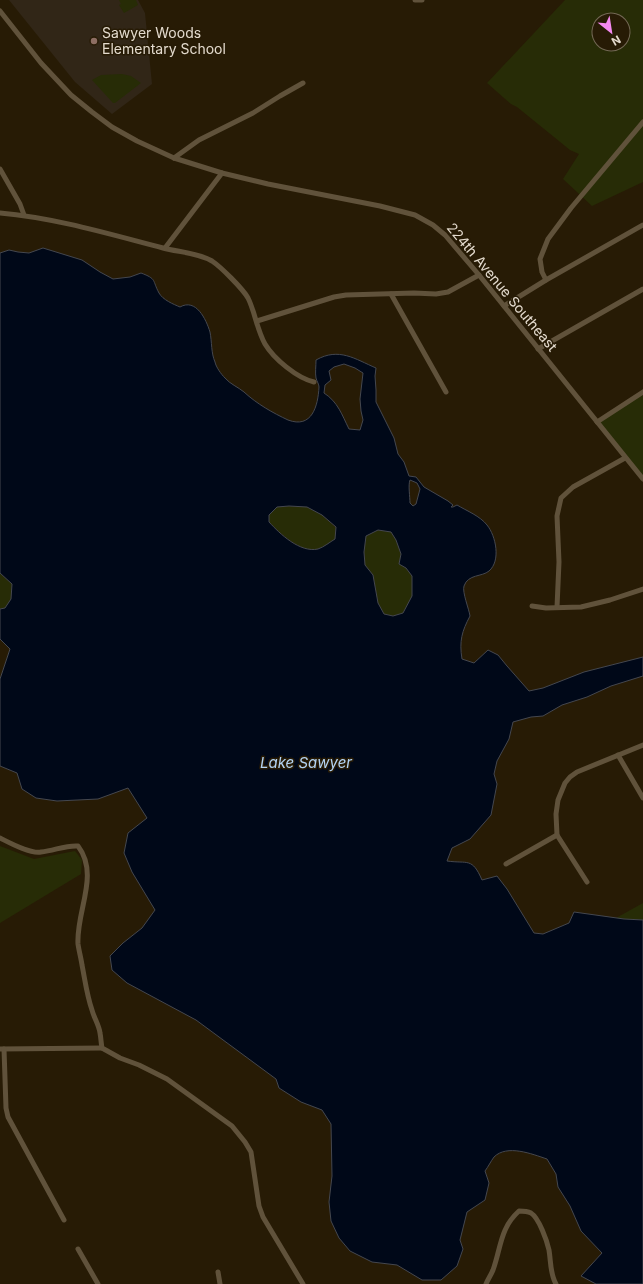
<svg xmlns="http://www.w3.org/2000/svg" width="643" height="1284" font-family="Inter,sans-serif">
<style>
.education{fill:#312617}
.green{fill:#272c06;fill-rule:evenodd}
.water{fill:#000818;stroke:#44474f;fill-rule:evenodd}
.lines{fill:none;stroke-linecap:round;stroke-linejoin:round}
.minor{stroke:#60523b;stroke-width:5}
.education-dot{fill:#8d6e63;stroke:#271b05;stroke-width:1.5}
.labels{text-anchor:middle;stroke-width:3;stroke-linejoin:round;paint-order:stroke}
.poi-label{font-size:14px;fill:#e4dbce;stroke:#271b05;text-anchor:start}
.street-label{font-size:14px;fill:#e4dbce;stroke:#271b05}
.water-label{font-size:15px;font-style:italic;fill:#b3d3f3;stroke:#271b05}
</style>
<rect width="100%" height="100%" fill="#271b05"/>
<path class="education" d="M9 0H138L145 13 152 84 112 114 75 82Z"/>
<g class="green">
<path d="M119 0H136L138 5 124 13 119 5 121 4Z"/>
<path d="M565 0H643V182L592 206 563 179 579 154 570 150 517 107 511 104 487 83ZM599 20H623V44H599Z"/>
<path d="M122 74 131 76 141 83 115 103H113L92 80 101 75Z"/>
<path d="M643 395V476L597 422Z"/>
<path d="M289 506 307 507 322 515 336 528 335 539C330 542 324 547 319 549 301 554 280 533 269 522V515L277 507Z"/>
<path d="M378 530 391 532 396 540 406 568 412 576V596L403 613 393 616 384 614 378 603 373 575 365 565 364 552 366 536Z"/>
<path d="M0 573 12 584 11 599 5 608 0 609Z"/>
<path d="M0 846 34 859 75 851 82 860 81 874 0 923Z"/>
<path d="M643 903V920L624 919 616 918Z"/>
</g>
<path class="water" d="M43 248 82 260 100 272 113 279 130 277 141 273C157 279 152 280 159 293 163 300 173 304 180 307 196 298 206 319 210 332 212 342 211 353 215 362 216 367 221 374 225 378 230 384 238 387 244 392 257 404 273 413 288 420 312 429 318 406 319 387 319 384 317 382 316 378 315 373 316 366 316 360 339 347 355 359 376 368L375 376 376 390V402L394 438 398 454 404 462 409 476 416 477 424 487 448 501 453 505 451 507H453L457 505C467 511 480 516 487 525 496 536 501 561 489 571 482 577 468 574 464 586 462 592 469 609 470 616 462 631 459 641 462 659L474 663 488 650 498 655 507 666 529 691 543 688 584 672 643 657V676L611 686 587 697 562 705 543 716 531 717 513 722 509 739 497 761 494 774 497 784 491 815 470 839 452 848 447 861C468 864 472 857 482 880L497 876 507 889 534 933 543 934 569 923 574 912 624 919 643 920V1284H596L581 1276 602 1253 581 1231 570 1206 558 1187 556 1174 547 1159C532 1154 507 1144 494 1157 491 1161 488 1167 485 1171L489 1183 485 1200 467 1212 460 1240 463 1249 457 1266 441 1280H422L397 1265 372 1262 350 1251 339 1238 331 1221 329 1202 332 1176 331 1124 322 1110 301 1102 279 1088 276 1079 196 1020 127 983 112 970 110 956 123 943 142 928 155 910 132 872 124 853 128 833 147 818 128 788 98 799 57 801 36 798 22 789 17 773 0 766V679L10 649 0 639V609L5 608 11 599 12 584 0 573V253L9 250 18 252 29 253ZM344 364 355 368 363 373 360 399 361 411 363 420 360 430 349 429C342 415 338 402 324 393L325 385 331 380 329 371 334 367ZM410 480 417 483 420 489 416 504 413 506 410 503C410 497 408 485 410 480ZM289 506 307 507 322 515 336 527 335 539C330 542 324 547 318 549 300 553 280 534 269 522V515L277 507ZM378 530 391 532 396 540 401 554 399 564 406 568 412 576V596L403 613 393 616 384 614 378 603 373 575 365 565 364 552 366 536Z"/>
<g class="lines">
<g class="minor">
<path d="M415 0H422"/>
<path d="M0 11 41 63 71 95 92 112 112 127 137 141 174 158 222 173 268 184 380 206 415 215 433 225 445 235 479 275 643 479"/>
<path d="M174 158 199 140 253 113 280 96 303 83"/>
<path d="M0 169 20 204 24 215"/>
<path d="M0 213C56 218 109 234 163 248 178 252 199 253 212 261 221 267 243 289 248 298 255 312 257 330 265 344 274 359 297 378 314 382"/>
<path d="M165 248 222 173"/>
<path d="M546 280 542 272 540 259 548 239 571 208 643 122"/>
<path d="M391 294 446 392"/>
<path d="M504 306 546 280 643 225"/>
<path d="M257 321 334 297 346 295 414 293 436 294 448 292 479 275"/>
<path d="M538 349 643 289"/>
<path d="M597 422 643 392"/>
<path d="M532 606 546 608 581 607 610 600 643 589"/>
<path d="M557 607 559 562 557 516 561 498 573 487 625 458"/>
<path d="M618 755 643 798"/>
<path d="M0 838C10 843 30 854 41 852 54 851 65 845 78 846 100 875 76 911 78 944 79 951 81 958 82 965 85 980 87 996 92 1010 94 1018 99 1025 100 1033 101 1038 101 1043 102 1048L120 1058 139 1065 167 1079 232 1126 245 1142 251 1152 259 1206 263 1217 303 1284"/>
<path d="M506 864 557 835"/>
<path d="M587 882 557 835 556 814 558 800 565 783 570 777 577 772 643 745"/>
<path d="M0 1049 102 1048"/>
<path d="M4 1049 6 1108 8 1117 64 1220"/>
<path d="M78 1249 98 1284"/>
<path d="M218 1272 220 1284"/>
<path d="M486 1284C488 1279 491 1275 493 1270 501 1248 500 1228 519 1211 524 1211 527 1211 531 1213 539 1218 547 1241 549 1250 551 1262 550 1274 556 1284"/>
</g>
</g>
<circle class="education-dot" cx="94" cy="41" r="4"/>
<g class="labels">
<g class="poi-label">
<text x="102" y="38">Sawyer Woods<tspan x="102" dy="16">Elementary School</tspan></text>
</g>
<g class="street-label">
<text transform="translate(502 287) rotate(50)" y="5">224th Avenue Southeast</text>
</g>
<g class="water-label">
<text x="306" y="768">Lake Sawyer</text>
</g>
</g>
<g transform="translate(611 32) rotate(150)"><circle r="19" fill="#271b05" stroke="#736855"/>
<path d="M0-3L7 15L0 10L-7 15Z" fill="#f489f0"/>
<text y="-6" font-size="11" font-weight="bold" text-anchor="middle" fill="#e4dbce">N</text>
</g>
</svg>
